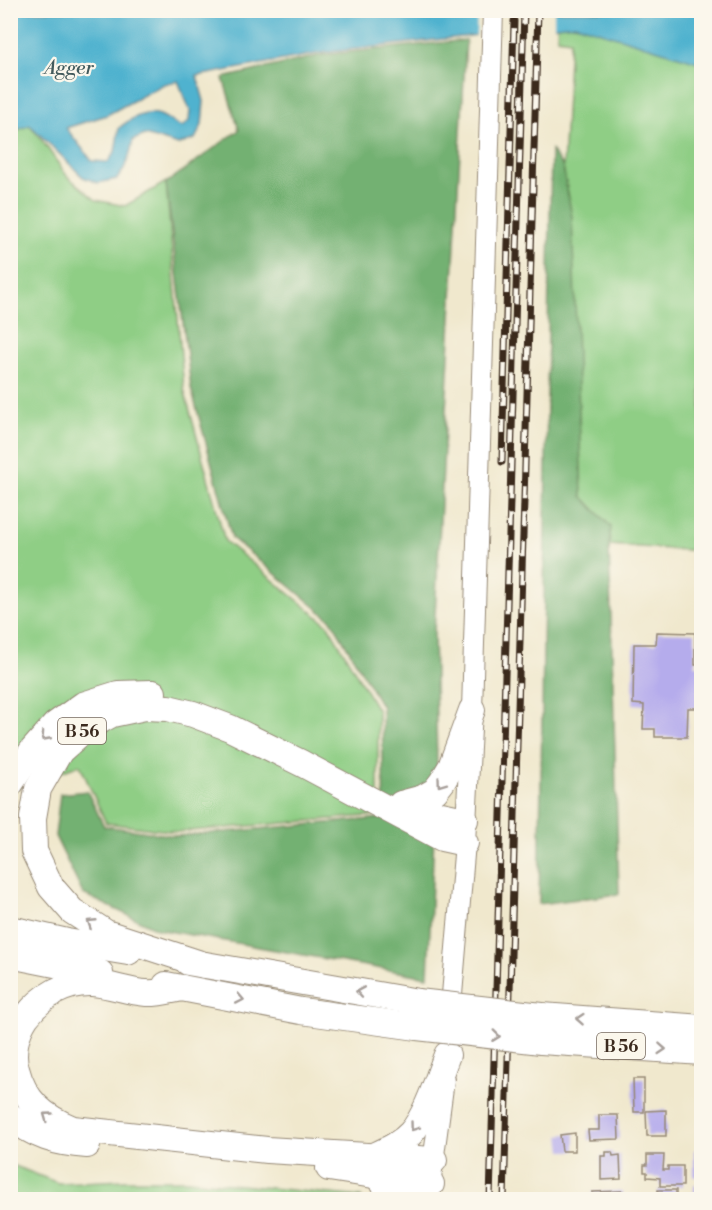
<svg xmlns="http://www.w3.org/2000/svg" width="712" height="1210" font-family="'Libre Bodoni',serif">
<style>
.green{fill:#8fce85;stroke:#657c52;stroke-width:1.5}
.forest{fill:#73b172;stroke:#576e48;stroke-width:1.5}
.water{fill:#50b2cf;stroke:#466e76;stroke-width:1.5;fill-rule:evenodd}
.pier{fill:#f0e8cd}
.building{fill:#b5acec}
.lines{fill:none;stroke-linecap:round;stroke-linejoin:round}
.secondary-casing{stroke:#968976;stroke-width:22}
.highway-casing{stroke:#968976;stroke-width:28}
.secondary{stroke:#fff;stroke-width:20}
.highway{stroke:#fff;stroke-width:26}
.rail-casing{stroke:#3b2a1e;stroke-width:7}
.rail{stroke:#fbf7ec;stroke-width:4.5;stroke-dasharray:14;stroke-linecap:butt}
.highway-bridge-casing{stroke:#968976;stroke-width:28;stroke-linecap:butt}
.highway-bridge{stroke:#fff;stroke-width:26}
.oneway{stroke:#a79f9a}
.labels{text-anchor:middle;stroke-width:4.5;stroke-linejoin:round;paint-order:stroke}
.shield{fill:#fbf7ec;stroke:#75685c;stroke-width:1.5}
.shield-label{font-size:16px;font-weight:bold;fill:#3b2a1e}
.water-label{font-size:20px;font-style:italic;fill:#425a5c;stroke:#fbf7ec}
</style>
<rect width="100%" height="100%" fill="#fbf7ec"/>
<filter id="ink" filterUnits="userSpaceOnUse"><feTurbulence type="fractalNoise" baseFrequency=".0167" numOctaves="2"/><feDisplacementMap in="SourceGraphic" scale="12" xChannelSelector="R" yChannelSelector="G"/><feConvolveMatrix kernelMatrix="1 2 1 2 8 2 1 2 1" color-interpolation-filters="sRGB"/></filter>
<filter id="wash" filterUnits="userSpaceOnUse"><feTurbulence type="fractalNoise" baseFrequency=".008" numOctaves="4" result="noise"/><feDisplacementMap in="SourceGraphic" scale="24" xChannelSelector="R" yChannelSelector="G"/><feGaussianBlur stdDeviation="1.35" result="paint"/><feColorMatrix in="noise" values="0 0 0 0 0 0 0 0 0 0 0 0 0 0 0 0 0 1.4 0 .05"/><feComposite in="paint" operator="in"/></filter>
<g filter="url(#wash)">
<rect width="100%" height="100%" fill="#f0e8cd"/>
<g class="green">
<path d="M558 11H701V551L609 545 610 541 565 537 569 198 563 167 570 40 557 38Z"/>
<path d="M30 125 44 143 67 176 96 200 125 206 166 182 184 389 225 541 328 625 378 711V815L177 832 106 823 80 765 11 790 10 133Z"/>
<path d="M10 1164 58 1183 125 1180H189L361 1197 362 1199H11Z"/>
</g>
<g class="forest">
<path d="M466 40 434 634 437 763 428 977 157 929 83 894 55 836 60 794 87 791 104 826 177 836 384 818 382 707 332 621 232 538 191 388 166 183 239 130 223 78 322 55Z"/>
<path d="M551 150 563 167 572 217 582 496 611 527 609 545 619 894 539 904Z"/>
</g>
<path class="water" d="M11 11H701V63L575 24 321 53 197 76 204 101 202 125 195 139 178 145 145 135 133 140 130 154 123 171 117 179 98 183 83 177 30 125 11 132ZM178 81 190 110 189 121 182 127C174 124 167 118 160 115 145 110 130 119 119 128L115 152 108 162 92 161 66 128 107 115 164 84Z"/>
<path class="pier" d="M477 11H554V29L476 37Z"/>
<g id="blocks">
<g class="building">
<path d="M657 632 695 633V665H702V708H688L687 737H655V729H643L644 705 633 704 634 644H656Z"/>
<path d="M633 1079H644V1112H634Z"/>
<path d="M666 1110V1136H647L646 1111Z"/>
<path d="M599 1115H618L619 1139 589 1140 588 1130H599Z"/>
<path d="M575 1133V1151H562L560 1135Z"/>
<rect x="694" y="1150" width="8" height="27"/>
<path d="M606 1152H612L613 1156 620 1155 621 1179 601 1180V1156H606Z"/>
<path d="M647 1155H664L663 1170H668V1166H683V1186H660V1178L647 1177V1172H644V1165H647Z"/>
<rect x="694" y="1185" width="8" height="15"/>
<rect x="658" y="1190" width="18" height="10"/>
<path d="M623 1191V1200H593L592 1192Z"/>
</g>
</g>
</g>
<g filter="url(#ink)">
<use href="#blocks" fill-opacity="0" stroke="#968976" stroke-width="1.5"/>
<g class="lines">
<g class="secondary-casing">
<g id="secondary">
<path d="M450 1018 465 843 472 710 493 10"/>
<path d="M428 1200 444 1080"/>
</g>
</g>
<g class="highway-casing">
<g id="highway">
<path d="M10 784 32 751 55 725 83 705 118 694 153 693"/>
<path d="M401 804 423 798 435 791 442 782 451 767 472 710"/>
<path d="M402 804 427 812 465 820"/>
<path d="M10 929 67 942 128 952"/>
<path d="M10 955 100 973"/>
<path d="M188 962 418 1002"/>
<path d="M204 965 106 933 72 911 51 887 34 851 33 818 38 789 60 751 86 728 112 714 145 707 168 708 193 714 230 728 301 763 442 838 465 843"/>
<path d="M166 985 301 1011 417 1027"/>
<path d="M182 988C171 990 158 994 146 993 128 992 110 984 92 983 65 982 42 996 26 1017 16 1032 11 1052 16 1069 24 1101 43 1117 73 1129L267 1150 434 1160"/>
<path d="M542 1016 702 1028"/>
<path d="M541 1041 702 1052"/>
<path d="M10 1116C33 1136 57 1143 87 1145"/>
<path d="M374 1156C387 1150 401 1144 411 1133 427 1115 438 1078 447 1055"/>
<path d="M329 1168 431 1184"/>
<path d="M376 1175 400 1200"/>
</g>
</g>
<use href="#secondary" class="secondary"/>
<use href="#highway" class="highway"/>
<g class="rail-casing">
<g id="rail">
<path d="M502 462 514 21"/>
<path d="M490 1200 524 10"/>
<path d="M504 1200 538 10"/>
</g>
</g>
<use href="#rail" class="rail"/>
<g class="highway-bridge-casing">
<g id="highway-bridge">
<path d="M418 1002 542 1016"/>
<path d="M417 1027 541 1041"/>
</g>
</g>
<use href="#highway-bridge" class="highway-bridge"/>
</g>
<defs><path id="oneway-chevron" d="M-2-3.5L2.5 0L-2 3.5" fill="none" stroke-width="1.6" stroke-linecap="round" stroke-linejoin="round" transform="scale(1.5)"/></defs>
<g class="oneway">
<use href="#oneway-chevron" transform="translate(45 737) rotate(132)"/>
<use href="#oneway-chevron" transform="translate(441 783) rotate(126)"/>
<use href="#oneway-chevron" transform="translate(91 923) rotate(-147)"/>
<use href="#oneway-chevron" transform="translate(360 992) rotate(-170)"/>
<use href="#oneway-chevron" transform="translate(240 999) rotate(11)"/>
<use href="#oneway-chevron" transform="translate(580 1019) rotate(-176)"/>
<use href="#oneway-chevron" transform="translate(496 1036) rotate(7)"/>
<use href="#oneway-chevron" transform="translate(662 1049) rotate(4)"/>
<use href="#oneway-chevron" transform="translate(47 1116) rotate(-144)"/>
<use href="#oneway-chevron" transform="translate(414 1127) rotate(126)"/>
</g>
</g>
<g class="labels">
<g class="shield">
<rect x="58" y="718" width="48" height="26" rx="4.5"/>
<rect x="597" y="1033" width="48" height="26" rx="4.5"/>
</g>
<g class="shield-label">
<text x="82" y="737">B 56</text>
<text x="621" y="1052">B 56</text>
</g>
<g class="water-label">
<text x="69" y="74">Agger</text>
</g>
</g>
<rect width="712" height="1210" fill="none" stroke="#fbf7ec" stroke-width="36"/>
</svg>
